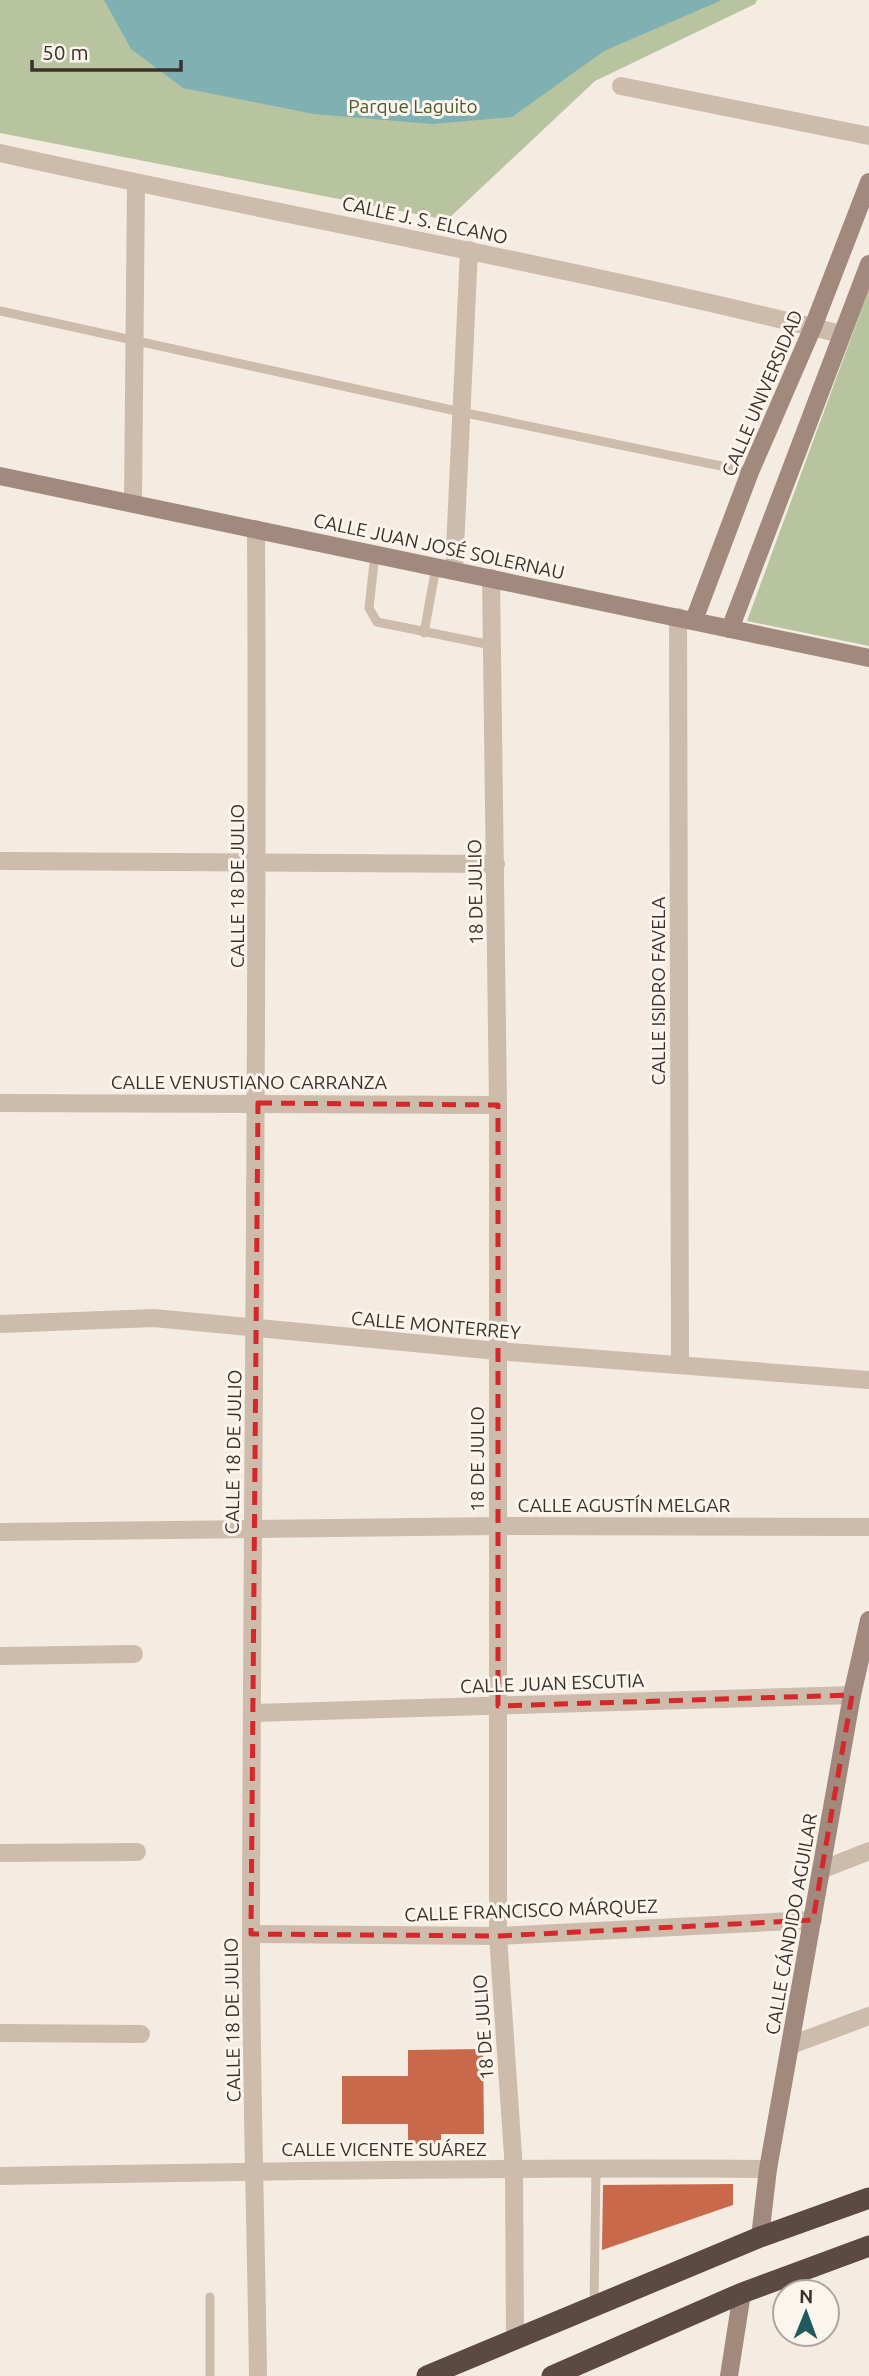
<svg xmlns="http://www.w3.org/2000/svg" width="869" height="2376" font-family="Ubuntu,sans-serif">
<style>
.green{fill:#b8c4a0}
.water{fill:#7fb0b2}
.building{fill:#c8694b}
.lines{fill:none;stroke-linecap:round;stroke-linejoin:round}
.lane{stroke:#cdbbac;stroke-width:9}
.street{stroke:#cdbbac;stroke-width:18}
.secondary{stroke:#a18a7d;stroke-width:18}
.highway{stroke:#5c4a42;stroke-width:21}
.marked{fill:none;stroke:#d62828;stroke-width:5;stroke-dasharray:14 9;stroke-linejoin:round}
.labels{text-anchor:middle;stroke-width:6;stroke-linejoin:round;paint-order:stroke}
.park-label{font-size:19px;fill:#4a5a2e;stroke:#fbf5ee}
.street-label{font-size:19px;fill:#3b302b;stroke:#fbf5ee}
</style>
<rect width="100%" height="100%" fill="#f4ebe1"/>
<g class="green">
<path d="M0 0H757L755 4 595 81 447 220 0 133Z"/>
<path d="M869 289V646L747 621Z"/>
</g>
<path class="water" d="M104 0H722L604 51 512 117 432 124 314 114 183 88 131 49Z"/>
<g class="building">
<path d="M483 2049 484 2134H441V2144H408V2124H342V2076H408V2050Z"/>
<path d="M733 2184V2205L602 2250 603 2185Z"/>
</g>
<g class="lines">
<g class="lane">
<path d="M0 311 461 412 750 472"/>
<path d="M375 554 369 608 377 622 491 645"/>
<path d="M424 633 436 567"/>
<path d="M210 2297V2376"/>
<path d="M594 2305 596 2168"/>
</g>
<g class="street">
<path d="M621 86 869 136"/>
<path d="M0 153C280 215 562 265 841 334"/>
<path d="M133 503 136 183"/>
<path d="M256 529C259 996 252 1463 251 1931 251 2079 256 2228 258 2376"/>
<path d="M454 570 469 250"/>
<path d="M491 578 498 1105V1936L514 2170 515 2339"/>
<path d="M678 617 680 1364"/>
<path d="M0 861 496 864"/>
<path d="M0 1103 498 1105"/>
<path d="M0 1324 154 1318 497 1351 869 1380"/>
<path d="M0 1532 498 1526 869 1527"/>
<path d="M0 1656 134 1654"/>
<path d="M253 1713 852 1695"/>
<path d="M0 1853 137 1852"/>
<path d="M821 1870 869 1851"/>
<path d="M251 1934 498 1936 813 1920"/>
<path d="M0 2033 141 2034"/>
<path d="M791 2045 869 2016"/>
<path d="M0 2176C256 2171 512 2167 768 2169"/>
</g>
<g class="secondary">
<path d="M0 476 869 658"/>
<path d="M694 620 750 472 813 327 869 182"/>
<path d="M730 629 869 264"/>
<path d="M760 2237 768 2169 852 1695 869 1620"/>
<path d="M729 2376 742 2293"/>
</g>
<g class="highway">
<path d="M427 2376 760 2237 869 2198"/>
<path d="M552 2376 742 2293 869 2246"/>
</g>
</g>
<path class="marked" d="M258 1103 498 1105V1706L852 1695 813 1920 498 1936 251 1934Z"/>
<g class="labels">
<g class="park-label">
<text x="413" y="113">Parque Laguito</text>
</g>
<g class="street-label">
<text transform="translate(425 220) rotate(12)" y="7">CALLE J. S. ELCANO</text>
<text transform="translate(762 393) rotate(-67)" y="7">CALLE UNIVERSIDAD</text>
<text transform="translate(439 546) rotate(12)" y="7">CALLE JUAN JOSÉ SOLERNAU</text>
<text transform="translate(237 886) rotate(-90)" y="7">CALLE 18 DE JULIO</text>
<text transform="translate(475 892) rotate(-91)" y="7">18 DE JULIO</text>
<text transform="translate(658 991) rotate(-90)" y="7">CALLE ISIDRO FAVELA</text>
<text x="249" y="1089">CALLE VENUSTIANO CARRANZA</text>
<text transform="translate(436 1325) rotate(5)" y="7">CALLE MONTERREY</text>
<text transform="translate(233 1452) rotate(-89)" y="7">CALLE 18 DE JULIO</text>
<text transform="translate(477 1459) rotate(-90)" y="7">18 DE JULIO</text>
<text x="624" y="1512">CALLE AGUSTÍN MELGAR</text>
<text transform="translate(552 1683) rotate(-2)" y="7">CALLE JUAN ESCUTIA</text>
<text transform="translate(531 1910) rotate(-2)" y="7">CALLE FRANCISCO MÁRQUEZ</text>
<text transform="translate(791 1924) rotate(-80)" y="7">CALLE CÁNDIDO AGUILAR</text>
<text transform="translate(232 2020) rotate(-91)" y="7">CALLE 18 DE JULIO</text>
<text transform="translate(483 2027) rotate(-94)" y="7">18 DE JULIO</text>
<text x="384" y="2156">CALLE VICENTE SUÁREZ</text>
</g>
</g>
<g transform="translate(806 2313) rotate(1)"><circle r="33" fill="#fbf5ee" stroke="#aea6a0" stroke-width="2"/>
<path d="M0-5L12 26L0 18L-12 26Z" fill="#1f5a5e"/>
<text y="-10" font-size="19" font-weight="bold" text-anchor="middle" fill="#3b302b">N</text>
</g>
<path d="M32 60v10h149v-10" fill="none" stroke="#3b302b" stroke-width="3.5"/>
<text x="42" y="60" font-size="21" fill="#3b302b" stroke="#fbf5ee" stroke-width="5" paint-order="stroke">50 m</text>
</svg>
